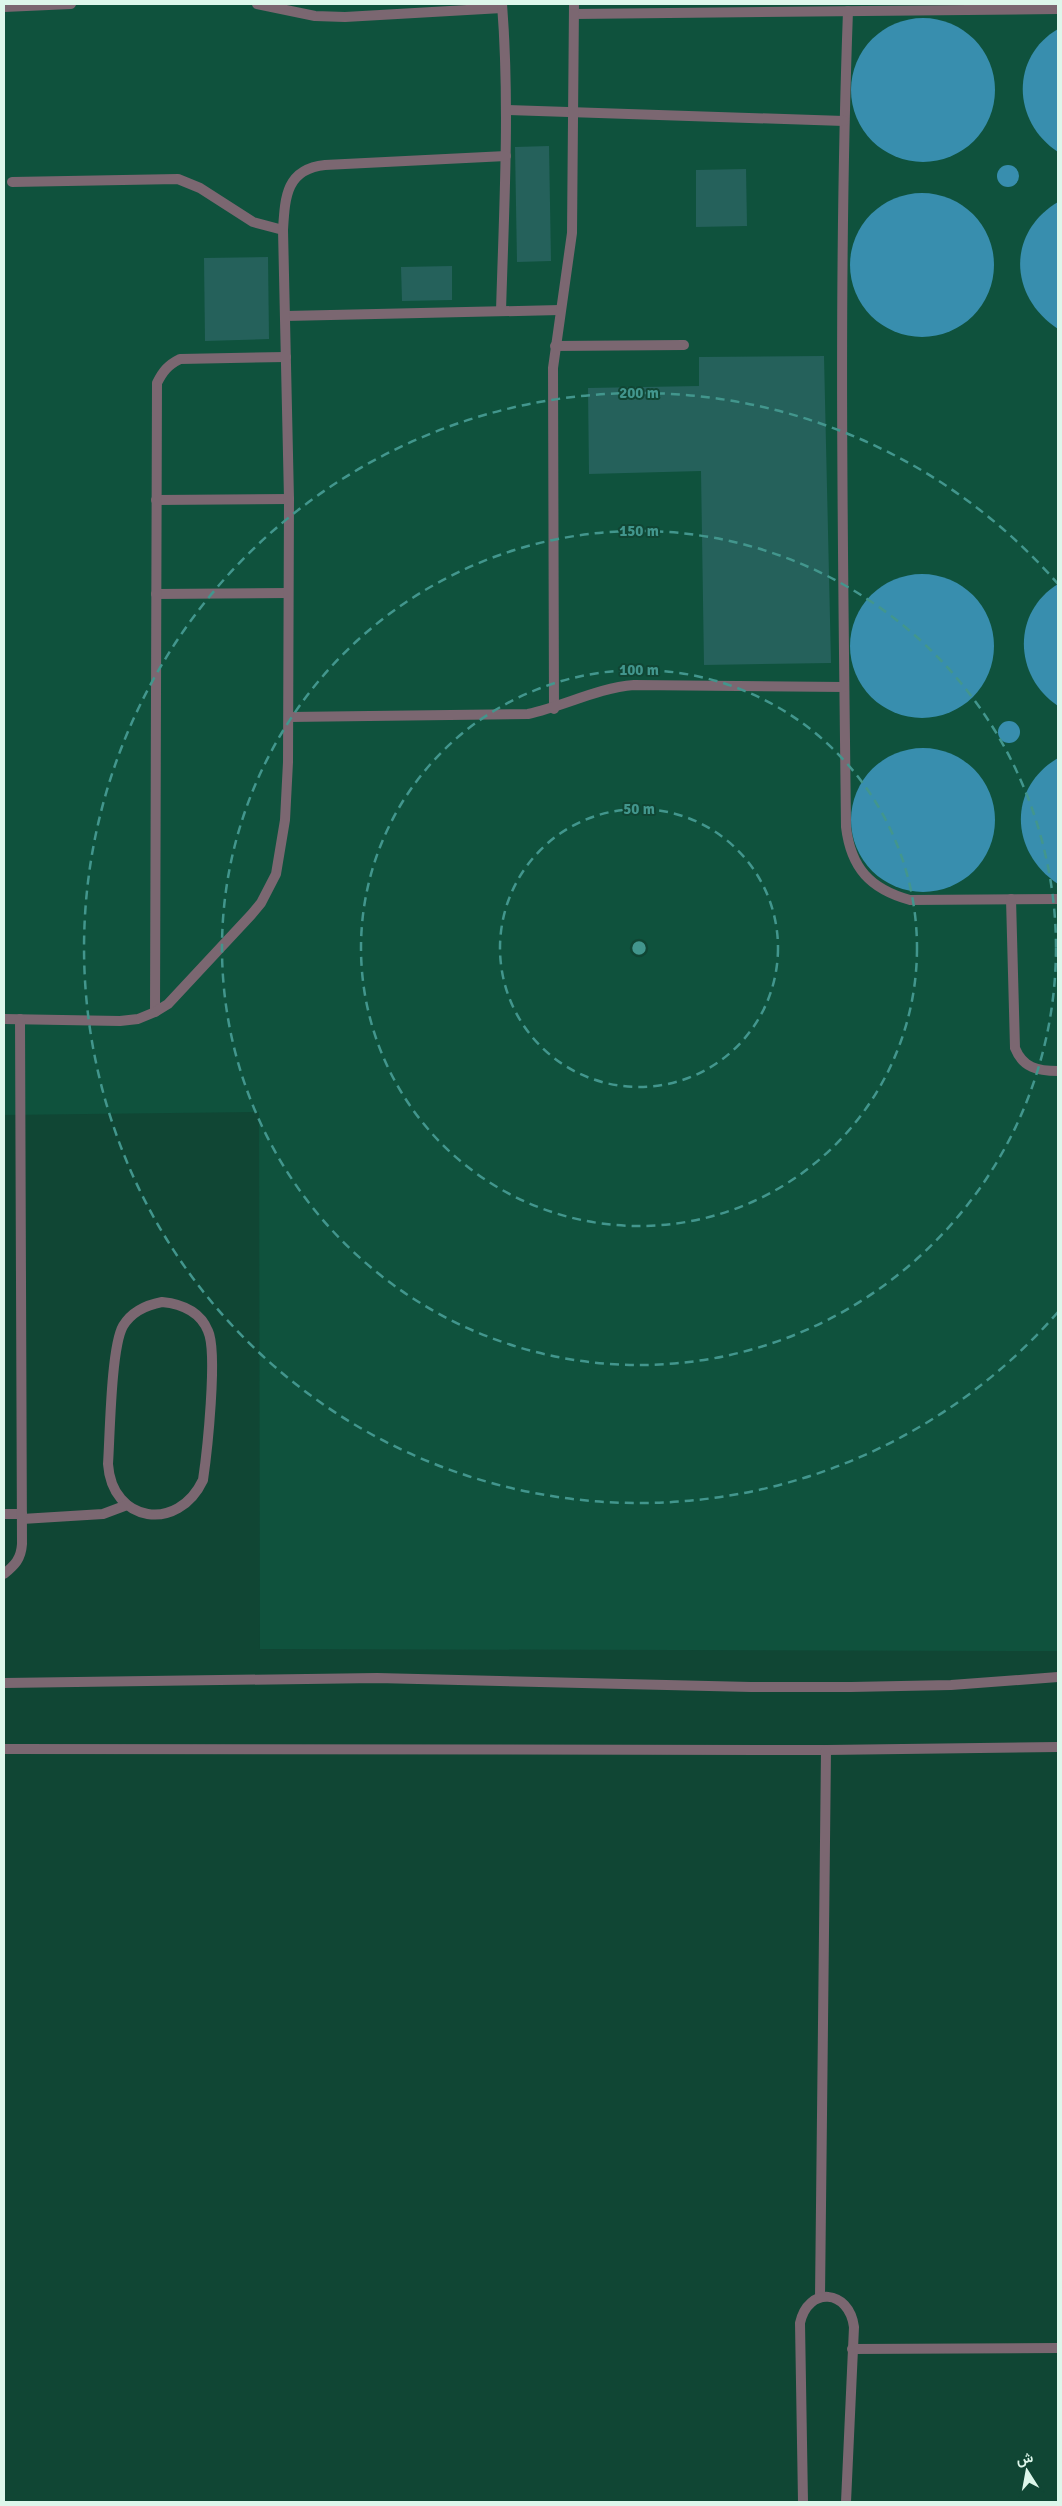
<svg xmlns="http://www.w3.org/2000/svg" width="1062" height="2506" font-family="Signika,Vazirmatn,sans-serif">
<style>
.built{fill:#0f523d}
.water{fill:#388eae}
.building{fill:#25615b}
.lines{fill:none;stroke-linecap:round;stroke-linejoin:round}
.service{stroke:#7b6771;stroke-width:10}
.ring{fill:none;stroke:#42968d;stroke-width:2.5;stroke-dasharray:9 6}
.centre{fill:#42968d;stroke:#104634;stroke-width:2.5}
.ring-label{font-size:15px;text-anchor:middle;font-weight:bold;fill:#42968d;stroke:#104634;stroke-width:4;stroke-linejoin:round;paint-order:stroke}
</style>
<rect width="100%" height="100%" fill="#104634"/>
<path class="built" d="M4 4H1058V1651L260 1649 259 1112 4 1115Z"/>
<g class="water">
<circle cx="923" cy="90" r="72"/>
<path d="M1058 29V152C1012 122 1010 57 1058 29Z"/>
<circle cx="1008" cy="176" r="11"/>
<circle cx="922" cy="265" r="72"/>
<path d="M1058 202V329C1009 297 1006 233 1058 202Z"/>
<circle cx="922" cy="646" r="72"/>
<path d="M1058 584V706C1014 677 1011 613 1058 584Z"/>
<circle cx="1009" cy="732" r="11"/>
<circle cx="923" cy="820" r="72"/>
<path d="M1058 758V884C1010 852 1007 788 1058 758Z"/>
</g>
<g class="building">
<path d="M549 146 551 261 517 262 515 147Z"/>
<path d="M746 169 747 226 696 227V170Z"/>
<path d="M268 257 269 339 205 341 204 258Z"/>
<path d="M452 266V300L402 301 401 267Z"/>
<path d="M824 356 831 663 704 665 701 471 589 474 588 388 699 386V357Z"/>
</g>
<g class="lines">
<g class="service">
<path d="M257 4 315 16 345 17 502 8"/>
<path d="M4 7 71 4"/>
<path d="M848 11C838 283 843 555 846 827 851 868 870 889 910 900L1058 899"/>
<path d="M574 14 1058 9"/>
<path d="M506 110 844 121"/>
<path d="M12 182 178 179 200 188 253 222 283 230"/>
<path d="M501 311C504 208 510 106 502 4"/>
<path d="M286 316 560 310"/>
<path d="M555 346 684 345"/>
<path d="M156 500 289 499"/>
<path d="M156 594 288 593"/>
<path d="M554 709 553 368 572 233 574 4"/>
<path d="M289 717 528 714C565 706 597 688 634 685L844 687"/>
<path d="M1011 899 1015 1048C1023 1068 1038 1071 1058 1071"/>
<path d="M155 1012 157 383C163 371 168 365 180 359L286 357"/>
<path d="M4 1019 120 1021 138 1019 155 1012 168 1004 251 915 261 903 276 874 285 820 288 762 289 499 283 230C285 197 286 169 325 165L506 156"/>
<path d="M162 1302C182 1304 200 1311 208 1331 218 1352 207 1453 203 1480 178 1533 112 1523 108 1464 110 1435 111 1347 123 1326 132 1311 146 1305 162 1302Z"/>
<path d="M4 1514H22"/>
<path d="M22 1519 103 1514 127 1505"/>
<path d="M4 1574C15 1565 21 1559 22 1544L20 1019"/>
<path d="M4 1683 377 1678 751 1687H851L951 1685 1058 1677"/>
<path d="M4 1749 826 1750 1058 1747"/>
<path d="M820 2297 826 1750"/>
<path d="M852 2349 1058 2348"/>
<path d="M803 2502 800 2323C808 2286 849 2289 854 2327L846 2502"/>
</g>
</g>
<g class="ring">
<circle cx="639" cy="948" r="139"/>
<circle cx="639" cy="948" r="278"/>
<circle cx="639" cy="948" r="417"/>
<path d="M1058 1312A555 555 0 1 1 1058 584"/>
</g>
<circle cx="639" cy="948" r="8" class="centre"/>
<g class="ring-label">
<text x="639" y="398">200 m</text>
<text x="639" y="536">150 m</text>
<text x="639" y="675">100 m</text>
<text x="639" y="814">50 m</text>
</g>
<rect width="1062" height="2506" fill="none" stroke="#ddf7eb" stroke-width="10"/>
<g transform="translate(1027 2471) rotate(349)" stroke="#104634" stroke-width="4" paint-order="stroke">
<path d="M0-4L9 19L0 12L-9 19Z" fill="#ddf7eb"/>
<text y="-8" font-size="14" font-weight="bold" text-anchor="middle" fill="#ddf7eb">ش</text>
</g>
</svg>
